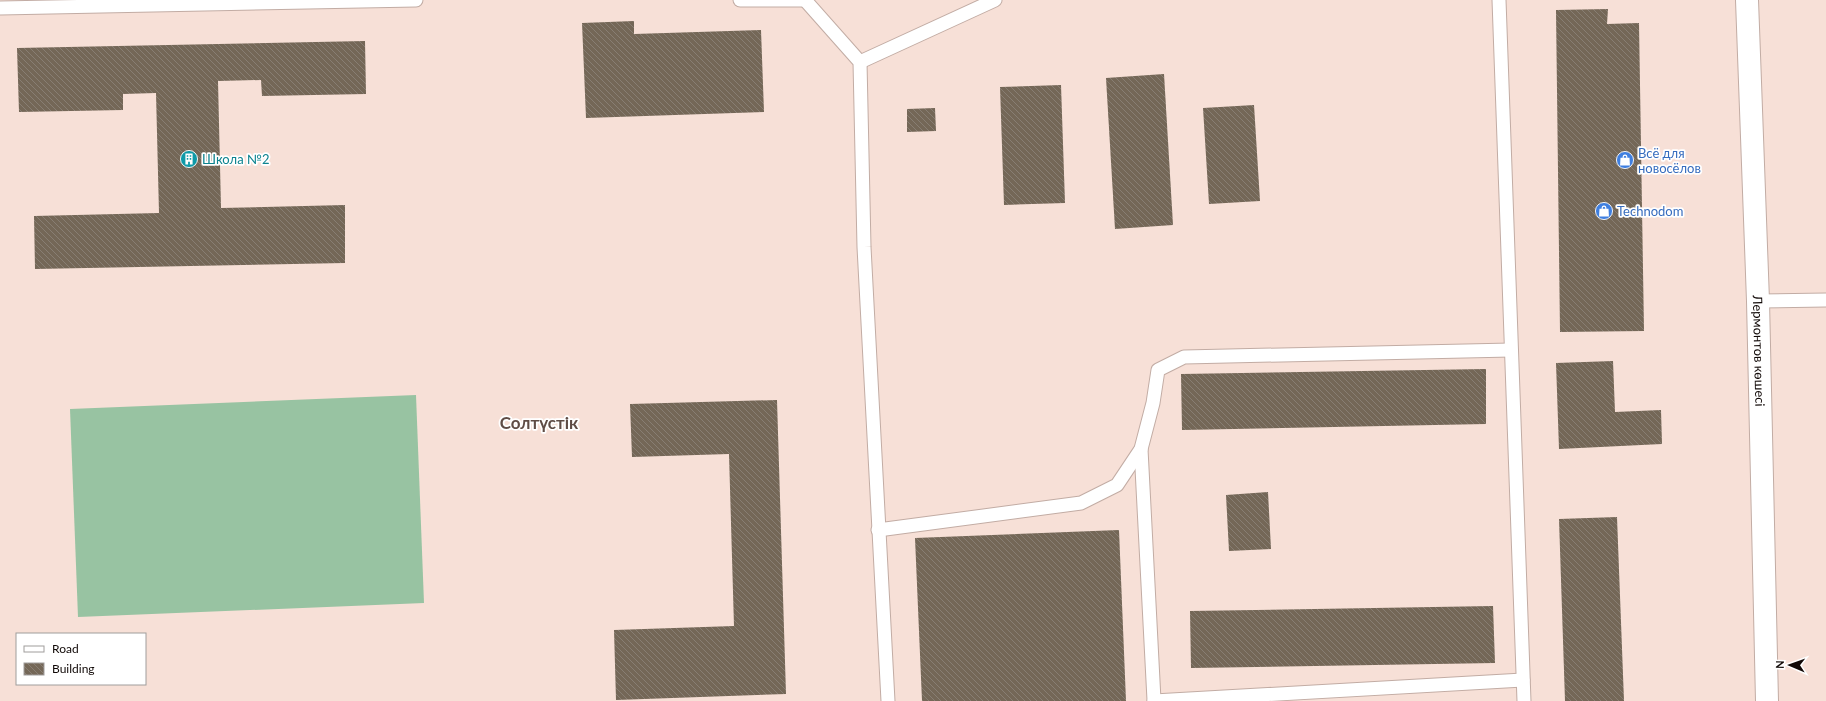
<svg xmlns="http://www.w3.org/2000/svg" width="1826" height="701" font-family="Lato,sans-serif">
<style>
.pitch{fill:#98c3a2}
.building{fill:url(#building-back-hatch)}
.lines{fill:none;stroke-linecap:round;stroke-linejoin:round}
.lane-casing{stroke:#c2aca4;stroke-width:15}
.secondary-casing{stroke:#c2aca4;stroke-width:24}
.lane{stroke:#fff;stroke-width:13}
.secondary{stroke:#fff;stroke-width:22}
.labels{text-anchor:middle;stroke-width:3.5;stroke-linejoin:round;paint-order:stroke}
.shop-label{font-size:13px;fill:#366cbe;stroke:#fff;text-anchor:start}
.culture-label{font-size:13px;fill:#0d838f;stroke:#fff;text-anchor:start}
.street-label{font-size:13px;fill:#110907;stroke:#fff}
.district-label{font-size:17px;font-weight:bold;fill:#5f4c45;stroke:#fff}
</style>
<defs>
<pattern id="building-back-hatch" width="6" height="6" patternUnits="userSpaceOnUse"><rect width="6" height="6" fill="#746757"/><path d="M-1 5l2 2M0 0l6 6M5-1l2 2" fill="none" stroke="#887e73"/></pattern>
</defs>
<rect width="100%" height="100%" fill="#f7e0d7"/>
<path class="pitch" d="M416 395 424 603 78 617 70 409Z"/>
<g class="building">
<path d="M1608 9 1607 24 1639 23 1644 331 1560 332 1556 10Z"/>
<path d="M634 21V34L761 30 764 112 586 118 582 23Z"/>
<path d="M365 41 366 94 262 96 261 80 218 81 221 208 345 205V263L35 269 34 216 159 213 156 93 123 94V110L19 112 17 48Z"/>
<path d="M1164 74 1173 225 1115 229 1106 78Z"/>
<path d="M1061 85 1065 203 1004 205 1000 87Z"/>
<path d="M1254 105 1260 201 1209 204 1203 108Z"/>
<path d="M935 108 936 131 907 132V109Z"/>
<path d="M1613 361 1615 412 1661 410 1662 444 1559 449 1556 363Z"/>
<path d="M1486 369V424L1182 430 1181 374Z"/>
<path d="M777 400 786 694 616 700 614 630 734 626 729 454 632 457 630 404Z"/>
<path d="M1268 492 1271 549 1229 551 1226 495Z"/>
<path d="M1617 517 1624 701H1565L1559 519Z"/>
<path d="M1119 530 1126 701H922L915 538Z"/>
<path d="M1493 606 1495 663 1191 668 1190 611Z"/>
</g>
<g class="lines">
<g class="lane-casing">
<g id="lane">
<path d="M740 0H805"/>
<path d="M805 0 860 62 864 247 888 701"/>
<path d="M1499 0 1524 701"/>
<path d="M0 8 416 0"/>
<path d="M860 62 995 0"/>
<path d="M1758 301 1826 300"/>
<path d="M1141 449 1154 700"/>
<path d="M878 530 1081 503 1117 485 1141 449 1153 403 1158 370 1184 357 1511 350"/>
<path d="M1154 701 1523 680"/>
</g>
</g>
<g class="secondary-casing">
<g id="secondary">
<path id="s1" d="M1747 0 1758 301 1767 701"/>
</g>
</g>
<use href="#lane" class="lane"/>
<use href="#secondary" class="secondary"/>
</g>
<defs>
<g id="building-disc" transform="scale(0.9)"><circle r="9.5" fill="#0f9aa8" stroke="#fff"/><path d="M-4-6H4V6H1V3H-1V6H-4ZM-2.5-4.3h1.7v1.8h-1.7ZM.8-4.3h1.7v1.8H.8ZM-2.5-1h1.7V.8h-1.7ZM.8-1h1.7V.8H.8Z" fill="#fff"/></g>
<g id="shop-disc" transform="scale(0.9)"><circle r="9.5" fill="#3f7fe0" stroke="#fff"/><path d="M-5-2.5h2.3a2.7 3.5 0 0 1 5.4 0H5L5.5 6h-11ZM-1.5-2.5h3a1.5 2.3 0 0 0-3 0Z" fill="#fff"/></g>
</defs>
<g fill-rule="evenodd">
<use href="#building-disc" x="189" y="159"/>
<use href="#shop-disc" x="1625" y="160"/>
<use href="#shop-disc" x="1604" y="211"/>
</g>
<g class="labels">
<g class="shop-label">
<text x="1638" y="158">Всё для<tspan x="1638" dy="15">новосёлов</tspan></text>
<text x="1617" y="216">Technodom</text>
</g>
<g class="culture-label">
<text x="202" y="164">Школа №2</text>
</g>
<g class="street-label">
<text dy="5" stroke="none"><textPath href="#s1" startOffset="351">Лермонтов көшесі</textPath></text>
</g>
<g class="district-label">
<text x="539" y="429">Солтүстік</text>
</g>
</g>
<rect x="16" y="633" width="130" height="52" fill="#ffffff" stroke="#a09d9c"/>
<rect x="24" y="646" width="20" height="6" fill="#ffffff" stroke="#a09d9c"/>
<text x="52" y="653" font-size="12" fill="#110907">Road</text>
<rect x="24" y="663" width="20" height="12" fill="url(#building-back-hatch)" stroke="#a09d9c"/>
<text x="52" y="673" font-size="12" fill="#110907">Building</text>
<g transform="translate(1790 665) rotate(272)" stroke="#ffffff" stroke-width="3" paint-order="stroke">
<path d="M0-3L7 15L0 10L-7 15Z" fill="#110907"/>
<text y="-6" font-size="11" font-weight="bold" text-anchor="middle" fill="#110907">N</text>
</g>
</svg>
